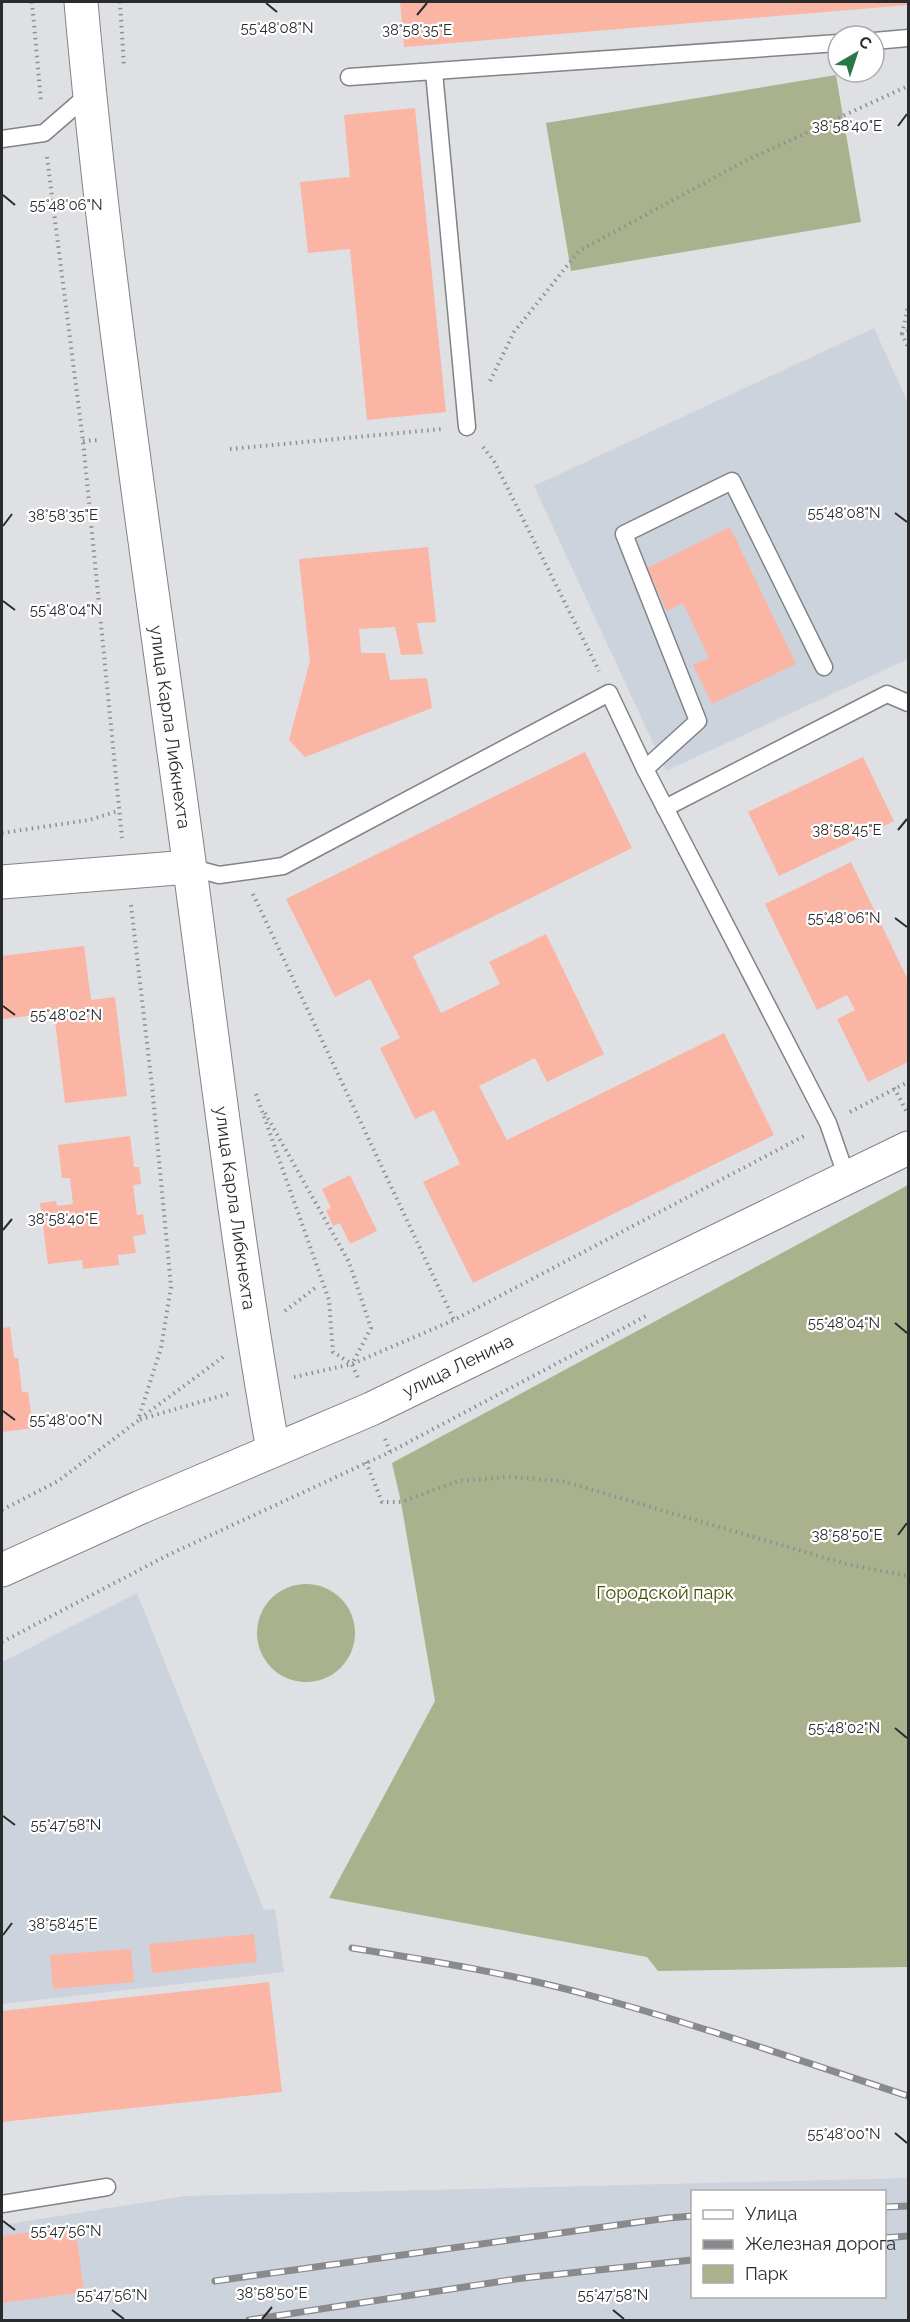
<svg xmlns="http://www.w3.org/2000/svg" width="910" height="2322" font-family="Raleway,sans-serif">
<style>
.built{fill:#cdd3dd;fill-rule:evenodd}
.green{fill:#aab28d}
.building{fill:#fab5a4}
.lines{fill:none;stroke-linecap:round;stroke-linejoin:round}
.service-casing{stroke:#818386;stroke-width:19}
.minor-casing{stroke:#818386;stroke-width:35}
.secondary-casing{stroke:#818386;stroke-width:35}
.path{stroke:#8d8f92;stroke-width:4;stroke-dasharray:1.5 4.5;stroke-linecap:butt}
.service{stroke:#fff;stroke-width:16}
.minor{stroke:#fff;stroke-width:33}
.secondary{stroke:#fff;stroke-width:33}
.rail-casing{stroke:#898a8d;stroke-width:7}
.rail{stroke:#fff;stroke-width:4.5;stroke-dasharray:14;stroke-linecap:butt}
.ticks{fill:none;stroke:#2a2b2d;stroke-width:2}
.labels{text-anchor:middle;stroke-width:4.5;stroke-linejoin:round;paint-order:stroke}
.street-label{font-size:18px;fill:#2a2b2d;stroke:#fff}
.park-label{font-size:18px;fill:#444e04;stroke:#fff}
.ticks-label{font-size:15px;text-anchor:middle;fill:#2a2b2d;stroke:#fff;stroke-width:4.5;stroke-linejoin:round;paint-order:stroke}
</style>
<rect width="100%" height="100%" fill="#dee0e4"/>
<g class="built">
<path d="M874 328 908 403V659L666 771 534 486Z"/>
<path d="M137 1593 264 1910 275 1909 284 1972 2 2004V1662Z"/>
<path d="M908 2178V2320H2V2225L185 2196ZM692 2192H884V2296H692Z"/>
</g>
<g class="green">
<path d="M836 75 861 222 571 271 546 123Z"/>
<path d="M908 1185V1967L658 1971 647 1957 329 1898 435 1701 401 1502 392 1463Z"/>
<circle cx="306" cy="1633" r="49"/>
</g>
<g class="building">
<path d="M400 2H908V5L404 47Z"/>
<path d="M415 108 446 412 367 420 350 249 308 253 300 182 350 177 344 115Z"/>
<path d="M730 527 796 664 712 704 693 665 709 658 683 603 667 611 647 568Z"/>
<path d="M428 547 436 622 417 623 423 654 401 655 395 627 359 629 361 653H385L390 680 427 678 432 708 305 757 289 740 310 661 299 559Z"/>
<path d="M585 752 632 848 413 956 441 1013 500 984 489 962 546 934 604 1054 547 1082 535 1058 479 1086 507 1140 724 1033 774 1135 473 1283 423 1182 460 1164 434 1110 415 1119 380 1048 400 1038 370 979 335 997 286 899Z"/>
<path d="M863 757 894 821 779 876 748 812Z"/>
<path d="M851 862 908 980V1062L868 1082 837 1019 855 1010 847 995 817 1010 765 904Z"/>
<path d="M84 946 91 1000 115 997 127 1096 65 1103 54 1013 2 1019V956Z"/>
<path d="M130 1136 134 1167H139L141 1184 133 1185 137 1215 143 1214 146 1234 133 1236 136 1253 118 1255 119 1265 83 1269 82 1260 48 1264 40 1203 56 1201 57 1206 73 1204 70 1178H62L58 1145Z"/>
<path d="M350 1175 377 1231 350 1244 340 1223 333 1226 326 1210 331 1208 322 1189Z"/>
<path d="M10 1327 14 1358H18L22 1392H28L33 1428 2 1432V1328Z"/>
<path d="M254 1934 257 1962 152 1973 149 1944Z"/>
<path d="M131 1949 134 1982 53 1989 50 1955Z"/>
<path d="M269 1982 282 2092 2 2122V2011Z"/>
<path d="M75 2226 84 2292 2 2303V2236Z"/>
</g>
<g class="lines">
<g class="service-casing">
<g id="service">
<path d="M874 41 908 38"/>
<path d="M434 72 467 427"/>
<path d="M349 77 838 43"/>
<path d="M2 139 44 133 89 94"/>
<path d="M645 769 698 721 624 534 732 481 824 667"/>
<path d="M665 808 887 694 908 703"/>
<path d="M189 867 219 875 283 866 609 693 645 769 828 1123 847 1178"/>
<path d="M2 2204 107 2187"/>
</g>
</g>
<g class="minor-casing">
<path id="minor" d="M2 882 189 867"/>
</g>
<g class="secondary-casing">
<g id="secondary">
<path d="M81 2C103 253 140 502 174 752 207 985 232 1219 273 1450"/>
<path d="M2 1570 141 1507 371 1409 908 1148"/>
</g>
</g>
<g class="path">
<path d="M32 2 41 101"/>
<path d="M120 2 124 67"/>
<path d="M47 157 83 441 122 838"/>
<path d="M908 331 902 334 908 347"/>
<path d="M902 334 908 307"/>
<path d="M490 381 514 332 579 251 743 162 908 86"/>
<path d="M83 441 97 440"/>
<path d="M483 447 494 461 599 671"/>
<path d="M230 449 442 429"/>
<path d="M2 833 89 820 118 811"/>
<path d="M253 894 454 1320"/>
<path d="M131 905 152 1086 171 1287 161 1348 138 1420"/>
<path d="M894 1088 908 1114"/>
<path d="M256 1094 329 1300 333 1352 352 1364 359 1380"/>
<path d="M850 1112 908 1082"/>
<path d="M265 1113 349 1262 371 1328 352 1364"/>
<path d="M285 1311 315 1288"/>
<path d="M223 1357 138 1420 231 1393"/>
<path d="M294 1377 352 1364 454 1320 806 1135"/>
<path d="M385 1439 390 1452"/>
<path d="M366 1462 382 1502H401L458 1481 509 1477 562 1481 846 1564 908 1576"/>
<path d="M2 1510 58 1481 139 1420"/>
<path d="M2 1642 168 1555 390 1452 648 1315"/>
</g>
<use href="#service" class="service"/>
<use href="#minor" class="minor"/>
<use href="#secondary" class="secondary"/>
<g class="rail-casing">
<g id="rail">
<path d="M352 1948C433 1961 513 1974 592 1996 699 2025 804 2062 908 2096"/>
<path d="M884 2207 908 2206"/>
<path d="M884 2238 908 2236"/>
<path d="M215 2281 668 2218 692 2216"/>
<path d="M249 2320 523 2278 692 2260"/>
</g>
</g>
<use href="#rail" class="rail"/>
</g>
<path class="ticks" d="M266 3 277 12M417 15 427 3M898 126 907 114M3 195 15 205M895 513 907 522M3 526 12 514M3 601 15 610M898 830 907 819M895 918 907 927M3 1006 15 1015M3 1230 12 1219M895 1323 907 1333M3 1411 15 1420M898 1535 907 1523M895 1728 907 1738M3 1816 15 1825M3 1935 12 1923M895 2133 907 2143M3 2221 15 2230M112 2310 124 2319M613 2310 624 2319M262 2319 272 2307"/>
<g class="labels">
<g class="street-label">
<text transform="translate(170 727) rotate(82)" y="6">улица Карла Либкнехта</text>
<text transform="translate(235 1208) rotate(82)" y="6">улица Карла Либкнехта</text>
<text transform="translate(458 1366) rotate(-26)" y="6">улица Ленина</text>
</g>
<g class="park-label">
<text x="665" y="1599">Городской парк</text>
</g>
</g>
<g class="ticks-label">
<text x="277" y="33">55°48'08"N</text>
<text x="417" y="35">38°58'35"E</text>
<text x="847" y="131">38°58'40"E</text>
<text x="66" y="210">55°48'06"N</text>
<text x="844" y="518">55°48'08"N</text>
<text x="63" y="520">38°58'35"E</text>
<text x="66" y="615">55°48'04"N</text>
<text x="847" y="835">38°58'45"E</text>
<text x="844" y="923">55°48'06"N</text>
<text x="66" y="1020">55°48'02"N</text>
<text x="63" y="1224">38°58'40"E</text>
<text x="844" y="1328">55°48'04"N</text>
<text x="66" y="1425">55°48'00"N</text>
<text x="847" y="1540">38°58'50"E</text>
<text x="844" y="1733">55°48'02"N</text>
<text x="66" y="1830">55°47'58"N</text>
<text x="63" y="1929">38°58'45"E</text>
<text x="844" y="2139">55°48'00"N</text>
<text x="66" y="2236">55°47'56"N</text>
<text x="272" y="2298">38°58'50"E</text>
<text x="112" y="2300">55°47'56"N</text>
<text x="613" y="2300">55°47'58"N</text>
</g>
<rect width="910" height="2322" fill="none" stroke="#2a2b2d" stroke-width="6"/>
<rect x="691" y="2190" width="195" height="108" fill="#ffffff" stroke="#aaaaab" stroke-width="1.5"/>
<rect x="703" y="2210" width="30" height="9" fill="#ffffff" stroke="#aaaaab" stroke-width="1.5"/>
<text x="745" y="2220" font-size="18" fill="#2a2b2d">Улица</text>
<rect x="703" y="2240" width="30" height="9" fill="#898a8d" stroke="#aaaaab" stroke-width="1.5"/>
<text x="745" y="2250" font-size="18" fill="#2a2b2d">Железная дорога</text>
<rect x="703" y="2265" width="30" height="18" fill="#aab28d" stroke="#aaaaab" stroke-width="1.5"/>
<text x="745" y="2280" font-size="18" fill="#2a2b2d">Парк</text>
<g transform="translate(856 54) rotate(39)"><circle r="28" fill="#ffffff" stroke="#aaaaab" stroke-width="1.5"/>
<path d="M0-4.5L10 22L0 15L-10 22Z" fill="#297746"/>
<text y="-9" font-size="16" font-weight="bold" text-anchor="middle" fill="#2a2b2d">С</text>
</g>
</svg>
